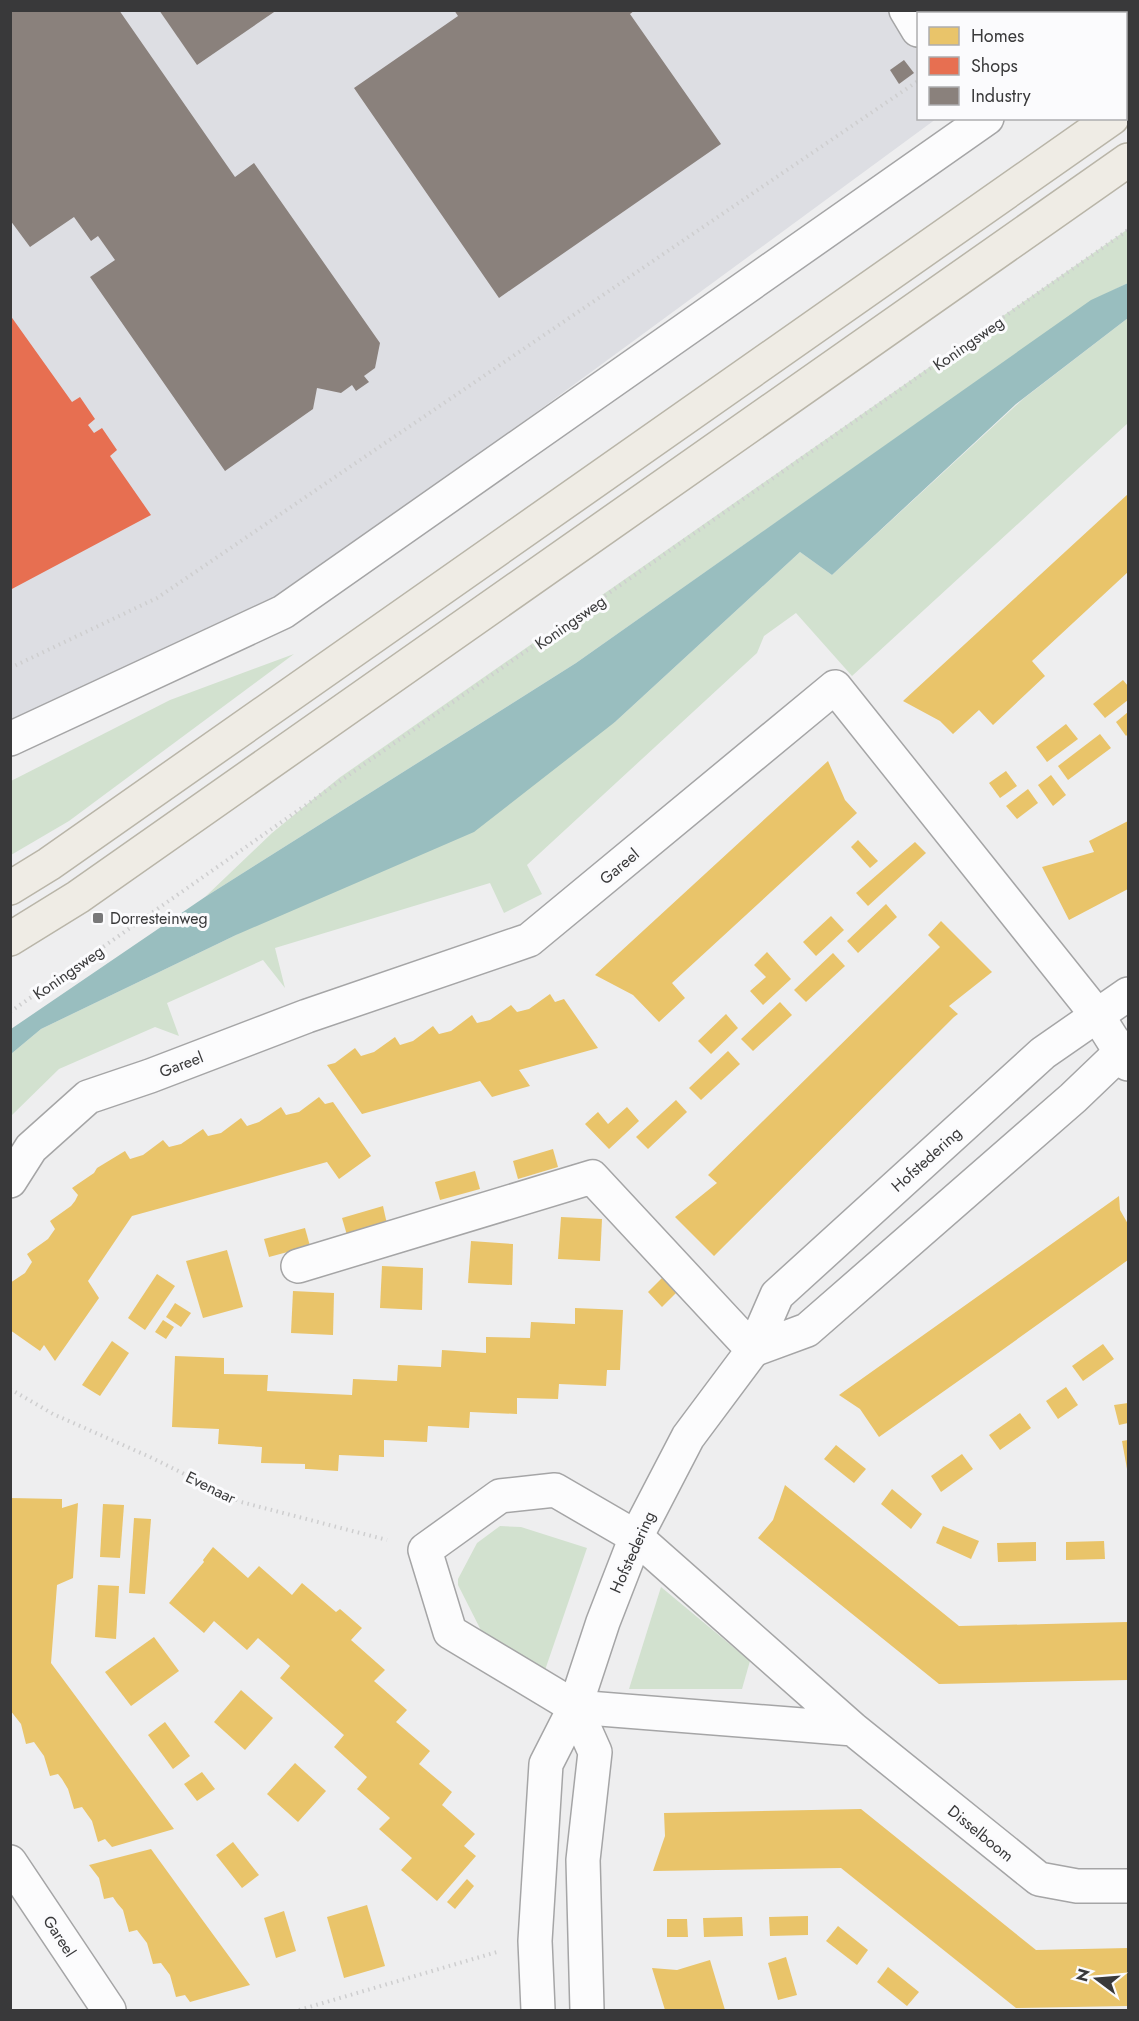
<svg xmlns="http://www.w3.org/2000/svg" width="1139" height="2021" font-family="Jost,sans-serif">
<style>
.built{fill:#dddee3}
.green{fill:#d2e1cf}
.water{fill:#99bebf}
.homes{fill:#e9c46a}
.shops{fill:#e76f51}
.industry{fill:#8a817c}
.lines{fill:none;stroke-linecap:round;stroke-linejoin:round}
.minor-casing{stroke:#a5a5a6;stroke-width:36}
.major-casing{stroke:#b9b5a8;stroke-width:36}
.path{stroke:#cececf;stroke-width:4;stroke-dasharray:1.5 4.5;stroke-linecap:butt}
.minor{stroke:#fcfcfd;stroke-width:33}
.major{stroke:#efece5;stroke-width:33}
.poi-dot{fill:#787879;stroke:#fbfbfd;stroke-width:2}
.labels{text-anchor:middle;stroke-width:6;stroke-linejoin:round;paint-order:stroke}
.street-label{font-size:16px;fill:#39393a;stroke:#fbfbfd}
.poi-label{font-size:16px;fill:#39393a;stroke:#fbfbfd;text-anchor:start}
</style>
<rect width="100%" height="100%" fill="#eeeeef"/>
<path class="built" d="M11 11H1083L1079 14H918V118L936 119 219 645 11 728Z"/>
<g class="green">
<path d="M1128 229V283L1091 301 576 663 205 897 272 833 339 778Z"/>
<path d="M1128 318V423L852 676 796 613 764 636 757 653 527 865 542 894 504 913 490 883 275 948 285 988 263 960 167 1003 179 1036 155 1027 59 1069 11 1116V1054L41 1029 236 935 615 722 800 552 832 575 1023 399Z"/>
<path d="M294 654 69 821 11 855V781L170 700Z"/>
<path d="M500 1526 521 1527 587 1548 544 1673 493 1654 458 1585V1579L477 1543Z"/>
<path d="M661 1587 750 1661 742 1689H629Z"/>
</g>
<path class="water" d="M1128 283V318L1016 404 832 575 800 552 615 722 474 832 236 935 41 1029 11 1054V1029L205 897 576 663 1091 300Z"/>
<g class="homes">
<path d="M1128 494V572L1032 661 1045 676 993 725 979 710 953 734 940 721 903 701Z"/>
<path d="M1123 680 1128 686V700L1105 718 1093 704Z"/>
<path d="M1128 712V734L1126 736 1116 722Z"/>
<path d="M1066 724 1078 739 1047 762 1036 747Z"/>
<path d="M1100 734 1111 748 1068 780 1058 766Z"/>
<path d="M828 761 845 800 857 813 672 983 685 998 659 1022 633 995 595 975Z"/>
<path d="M1006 771 1017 786 1000 798 989 783Z"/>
<path d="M1051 775 1066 795 1053 806 1038 785Z"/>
<path d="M1028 789 1038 803 1017 819 1006 806Z"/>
<path d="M1128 821V889L1069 920 1042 867 1094 852 1089 841Z"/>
<path d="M858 840 878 861 870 868 851 847Z"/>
<path d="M915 842 926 853 868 906 856 893Z"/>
<path d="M886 904 897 917 858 953 847 941Z"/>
<path d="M831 916 844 930 816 956 803 942Z"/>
<path d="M941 921 992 972 949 1006 958 1014 954 1017 714 1256 675 1217 717 1183 708 1175 940 947 928 935Z"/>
<path d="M767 952 791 979 763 1005 750 991 766 977 754 965Z"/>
<path d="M833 953 845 966 806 1002 794 990Z"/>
<path d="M550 994 555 1002 564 999 598 1048 519 1070 530 1086 492 1097 480 1081 362 1114 327 1065 335 1063 355 1048 361 1056 374 1052 395 1037 400 1045 413 1041 433 1026 439 1034 451 1031 472 1015 477 1023 490 1020 511 1005 517 1012 529 1009Z"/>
<path d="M780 1002 792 1015 753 1051 741 1039Z"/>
<path d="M726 1014 738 1028 711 1054 698 1041Z"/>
<path d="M728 1051 740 1064 701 1100 689 1088Z"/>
<path d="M319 1097 325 1104 333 1102 371 1156 339 1179 327 1162 132 1216 88 1281 99 1298 55 1361 44 1345 40 1351 10 1330V1283L25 1273 32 1262 27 1254 48 1239 55 1229 50 1221 71 1206 75 1201 78 1195 72 1188 94 1173 97 1168 125 1151 130 1159 143 1155 163 1140 169 1147 181 1144 203 1129 208 1136 221 1133 241 1118 247 1126 259 1122 281 1107 286 1115 299 1112Z"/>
<path d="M676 1100 687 1112 648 1149 636 1137Z"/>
<path d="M627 1107 639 1121 609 1149 585 1124 598 1112 608 1124Z"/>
<path d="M553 1149 558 1167 518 1179 513 1161Z"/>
<path d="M475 1171 480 1189 440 1200 435 1182Z"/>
<path d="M1119 1196 1120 1210 1128 1224V1260L998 1353 879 1437 860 1409 839 1395Z"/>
<path d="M383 1206 387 1224 347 1235 342 1218Z"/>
<path d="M561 1217 602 1219 600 1261 558 1259Z"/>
<path d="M305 1228 310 1246 269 1257 264 1239Z"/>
<path d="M471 1241 513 1244 512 1285 468 1283Z"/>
<path d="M227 1250 243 1307 203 1318 186 1261Z"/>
<path d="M382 1266 423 1268 422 1310 380 1308Z"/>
<path d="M157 1274 175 1286 145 1330 128 1318Z"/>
<path d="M662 1278 676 1293 662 1307 648 1292Z"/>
<path d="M293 1291 334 1293 333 1335 291 1333Z"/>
<path d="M175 1303 191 1313 181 1327 166 1317Z"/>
<path d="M575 1308 623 1310 620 1370H607L606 1386 559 1384 558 1399 517 1398V1414L470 1412 469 1428 428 1426 427 1442 384 1440V1457L339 1455 338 1471 308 1469H305V1464L261 1463 262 1447 218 1444 219 1429 172 1427 175 1356 224 1358V1374L268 1375 267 1391 352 1395 353 1379 397 1381 398 1365 441 1367 442 1350 486 1353V1337L530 1338 531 1322 575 1324Z"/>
<path d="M163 1320 174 1327 166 1339 155 1332Z"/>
<path d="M112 1341 129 1353 100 1396 82 1385Z"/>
<path d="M1103 1344 1114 1359 1083 1381 1072 1366Z"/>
<path d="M1066 1387 1078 1405 1058 1419 1046 1401Z"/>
<path d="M1128 1403V1423L1119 1425 1114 1405Z"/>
<path d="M1020 1413 1031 1428 1000 1450 989 1435Z"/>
<path d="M1128 1440V1469H1127L1122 1441Z"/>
<path d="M836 1445 866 1469 854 1483 824 1459Z"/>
<path d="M962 1454 973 1469 941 1492 931 1476Z"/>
<path d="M785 1485 959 1626 1128 1622V1680L939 1684 758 1538 773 1520Z"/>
<path d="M892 1489 922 1514 911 1529 881 1504Z"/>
<path d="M10 1498 62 1499V1508L78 1503 73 1578 57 1585 51 1663 174 1829 112 1847 105 1839 98 1842 92 1821 82 1807 74 1809 68 1789 62 1779 58 1774 50 1776 44 1756 34 1742 26 1744 21 1724 10 1710Z"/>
<path d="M103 1504 124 1505 120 1558 100 1557Z"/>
<path d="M134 1518 151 1519 145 1594 129 1593Z"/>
<path d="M943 1526 979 1541 971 1559 936 1543Z"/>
<path d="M1104 1541 1105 1559 1066 1560V1542Z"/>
<path d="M1036 1542V1561L998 1562 997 1543Z"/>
<path d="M213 1547 248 1578 259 1566 292 1595 302 1583 336 1612 340 1609 362 1628 351 1640 385 1670 374 1681 407 1710 396 1722 430 1751 419 1764 452 1792 442 1805 475 1834 464 1846 476 1856 437 1901 401 1870 412 1858 379 1829 390 1818 357 1789 367 1777 334 1747 344 1735 280 1678 290 1666 258 1638 247 1650 214 1621 204 1633 169 1603 204 1562 203 1560Z"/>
<path d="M98 1585 119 1586 116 1639 95 1637Z"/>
<path d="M154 1637 179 1671 131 1706 105 1672Z"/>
<path d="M241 1690 273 1718 245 1750 214 1722Z"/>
<path d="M165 1722 190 1756 173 1769 148 1735Z"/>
<path d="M295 1763 326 1791 298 1822 267 1794Z"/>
<path d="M202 1772 215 1789 197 1801 184 1784Z"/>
<path d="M861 1809 1036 1950 1128 1948V2006L1016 2008 841 1868 653 1871 665 1836 664 1813Z"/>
<path d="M233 1842 259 1875 242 1888 216 1855Z"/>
<path d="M151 1849 201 1918 250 1985 190 2002 185 1995 176 1997 170 1975 161 1963 153 1964 147 1943 137 1930 129 1932 123 1910 117 1903 113 1897 104 1899 99 1878 89 1865Z"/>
<path d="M467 1879 474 1886 455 1909 447 1902Z"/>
<path d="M367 1905 385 1966 344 1978 327 1917Z"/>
<path d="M284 1911 296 1951 276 1958 264 1918Z"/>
<path d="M808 1916V1935L770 1936 769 1917Z"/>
<path d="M742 1917 743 1936 704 1937 703 1918Z"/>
<path d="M667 1919H687L688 1937H667Z"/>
<path d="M838 1926 868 1950 857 1965 826 1941Z"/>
<path d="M786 1957 797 1995 778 2000 768 1963Z"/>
<path d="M710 1960 725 2010H665L652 1968 677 1970Z"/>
<path d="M888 1967 919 1992 907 2006 877 1982Z"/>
</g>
<path class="shops" d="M10 315 72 402 80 397 95 419 88 425 94 433 102 428 117 450 110 456 151 515 10 590Z"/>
<g class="industry">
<path d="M10 10H119L235 177 254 163 380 343 375 368 364 376 369 382 356 391 352 385 341 393 317 388 313 409 225 471 90 277 115 260 98 236 91 241 74 217 30 247 10 220Z"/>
<path d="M159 10H277L197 65Z"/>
<path d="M454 10H635L630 14 721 144 499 298 354 88 458 16Z"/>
<path d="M904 60 914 73 899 84 890 70Z"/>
</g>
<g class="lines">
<g class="minor-casing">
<g id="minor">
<path d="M906 10 918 30"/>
<path d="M1126 21 1128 19"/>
<path d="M10 739 283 612 987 118"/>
<path d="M1128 994 1043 1053 777 1295 753 1350 807 1330 1073 1098 1120 1053 1128 1047"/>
<path d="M10 1181 31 1148 88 1097 150 1076 307 1016 529 940 835 687 1097 1015 1128 1064"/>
<path d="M298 1266 592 1177 753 1350 688 1437 636 1537 603 1622 575 1707 546 1764 535 1941 538 2010"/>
<path d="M575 1707 595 1752 583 1860 587 2010"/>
<path d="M853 1729 575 1707 450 1632 425 1550 500 1496 555 1490 636 1537 853 1729 1039 1879 1077 1886H1128"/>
<path d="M10 1862 109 2010"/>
</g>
</g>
<g class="major-casing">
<g id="major">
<path d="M10 888 49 864 1112 118"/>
<path d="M10 939 78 897 1128 160"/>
</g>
</g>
<g class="path">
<path d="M1018 14 1023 10"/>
<path d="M10 668 157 598 918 81"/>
<path d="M10 1012 1128 230"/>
<path d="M10 1389 53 1414 150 1457 241 1502 387 1540"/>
<path d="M299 2010 497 1952"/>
</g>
<use href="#minor" class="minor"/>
<use href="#major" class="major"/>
</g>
<rect class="poi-dot" x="92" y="912" width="12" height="12" rx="3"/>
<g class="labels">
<g class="street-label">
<text transform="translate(968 343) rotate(-35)" y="6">Koningsweg</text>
<text transform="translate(570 622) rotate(-35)" y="6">Koningsweg</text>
<text transform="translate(619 866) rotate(-40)" y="6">Gareel</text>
<text transform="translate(68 972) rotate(-35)" y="6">Koningsweg</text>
<text transform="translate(181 1064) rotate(-21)" y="6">Gareel</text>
<text transform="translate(926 1159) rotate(-42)" y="6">Hofstedering</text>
<text transform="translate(211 1487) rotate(26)" y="6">Evenaar</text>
<text transform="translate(632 1552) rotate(-66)" y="6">Hofstedering</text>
<text transform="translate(981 1833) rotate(39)" y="6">Disselboom</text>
<text transform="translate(60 1936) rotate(57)" y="6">Gareel</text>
</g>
<g class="poi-label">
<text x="110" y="924">Dorresteinweg</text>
</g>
</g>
<rect width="1139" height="2021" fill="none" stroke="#39393a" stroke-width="24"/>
<rect x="917" y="12" width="210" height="108" fill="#fbfbfd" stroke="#adadaf" stroke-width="1.5"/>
<rect x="929" y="27" width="30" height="18" fill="#e9c46a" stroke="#adadaf" stroke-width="1.5"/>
<text x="971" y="42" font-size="18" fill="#39393a">Homes</text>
<rect x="929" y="57" width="30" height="18" fill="#e76f51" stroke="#adadaf" stroke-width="1.5"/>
<text x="971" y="72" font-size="18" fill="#39393a">Shops</text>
<rect x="929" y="87" width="30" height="18" fill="#8a817c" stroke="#adadaf" stroke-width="1.5"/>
<text x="971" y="102" font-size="18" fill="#39393a">Industry</text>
<g transform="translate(1097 1979) rotate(286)" stroke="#fbfbfd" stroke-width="4.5" paint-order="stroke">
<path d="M0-4.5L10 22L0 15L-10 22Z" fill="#39393a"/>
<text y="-9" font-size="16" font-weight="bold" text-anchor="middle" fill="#39393a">N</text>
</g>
</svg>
